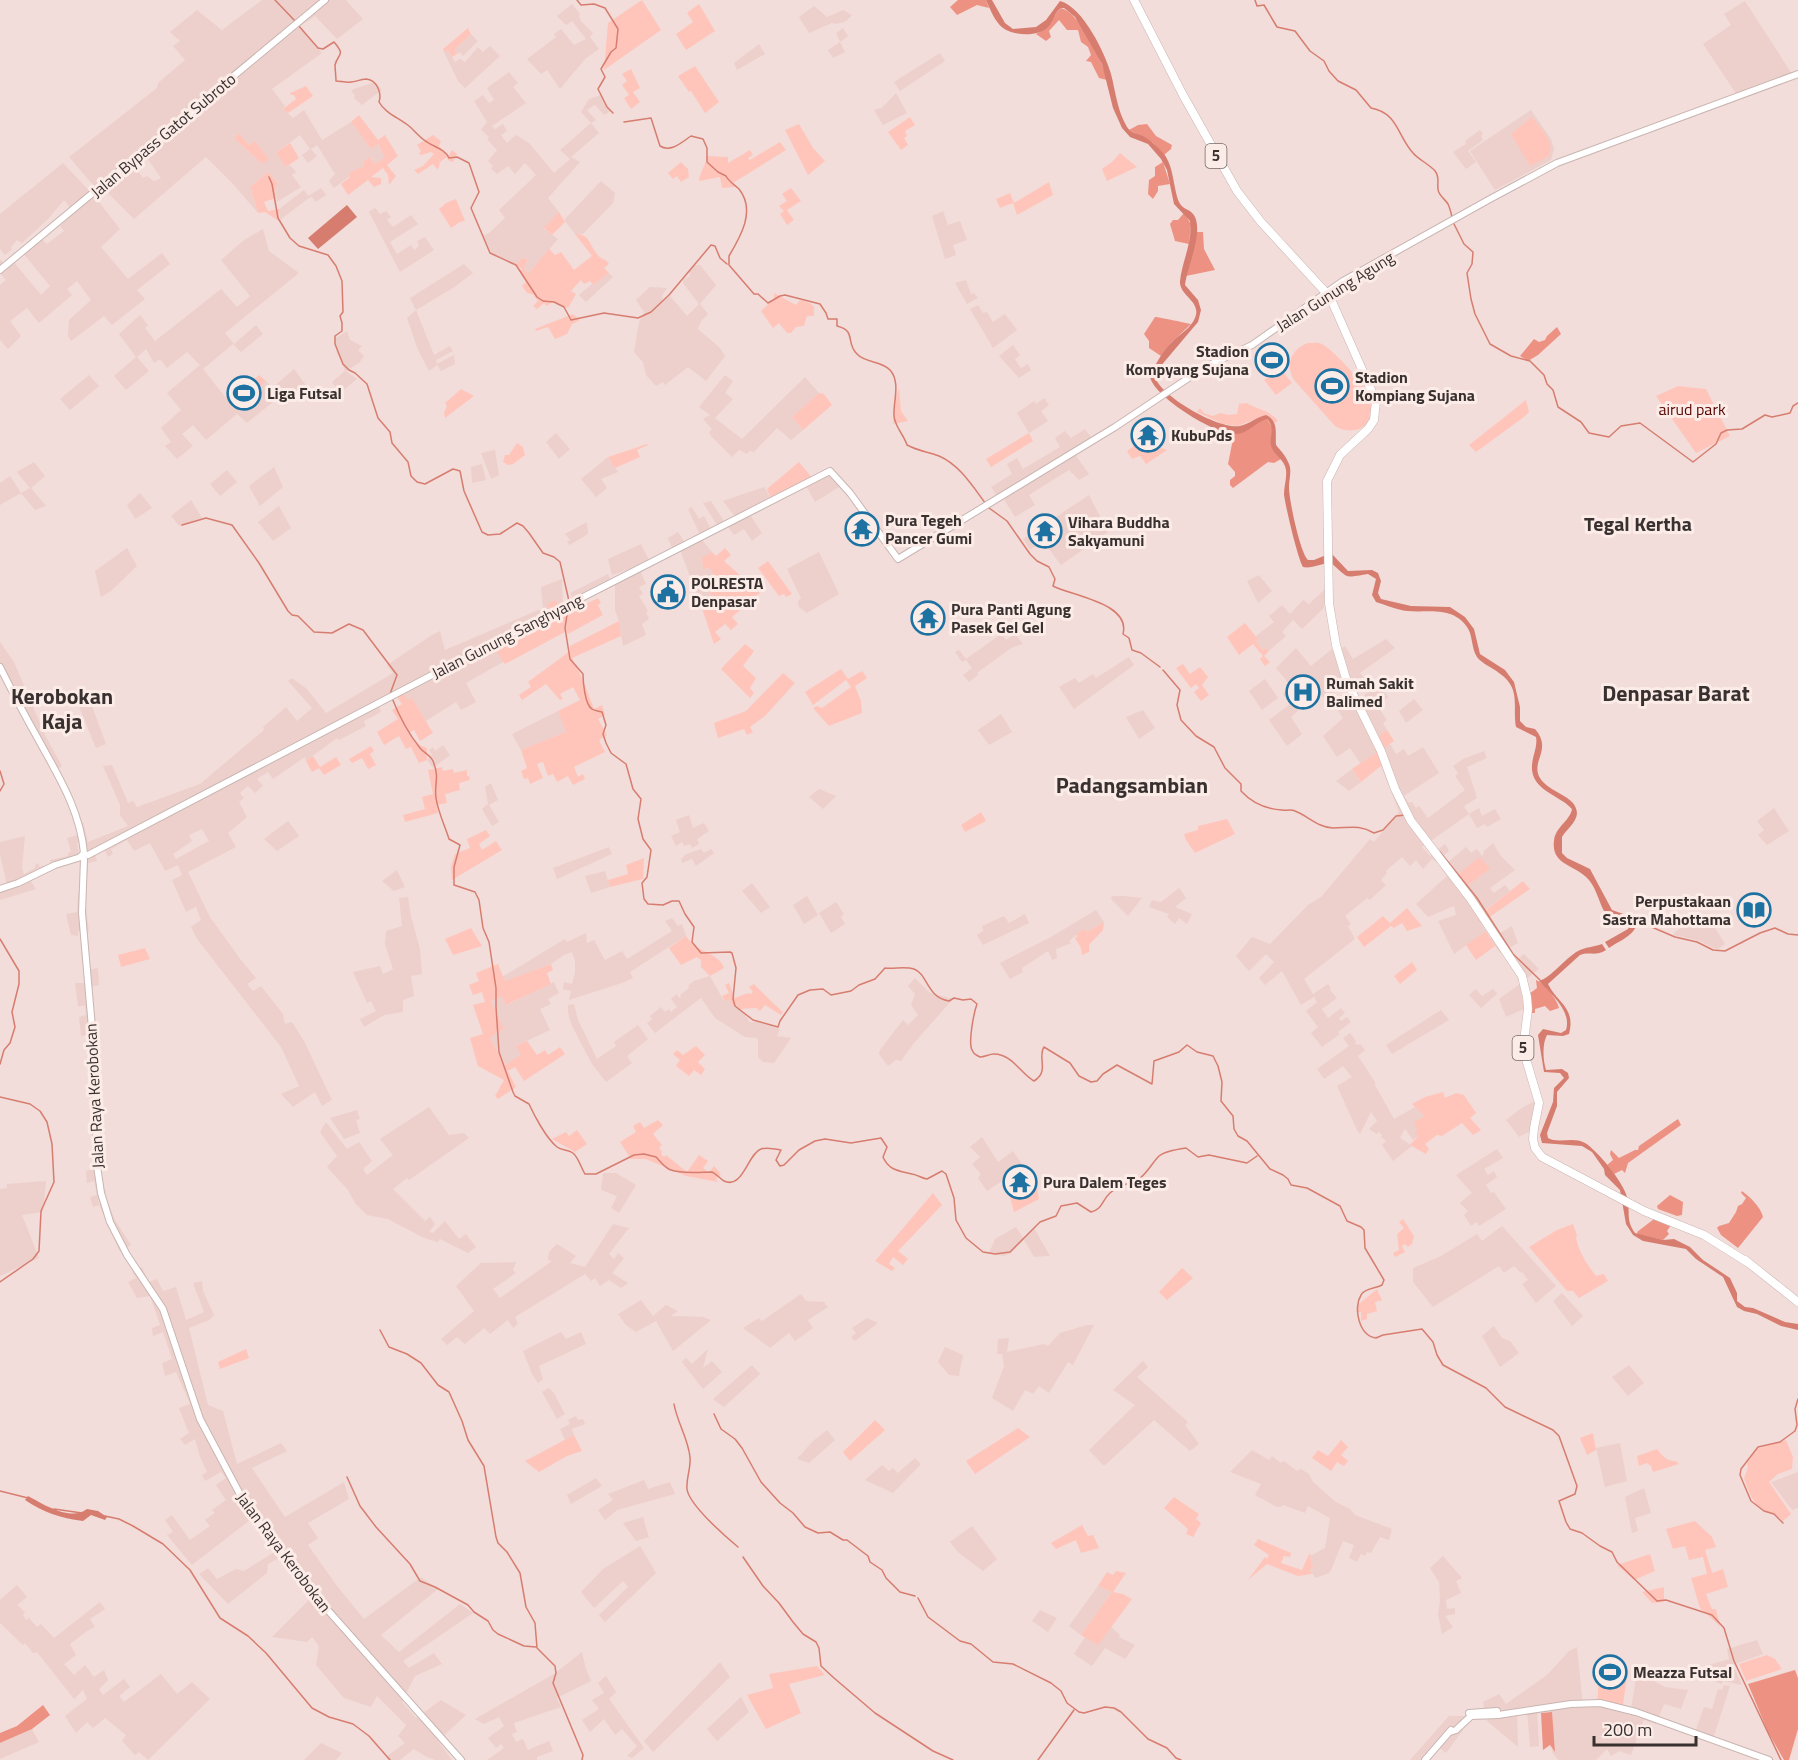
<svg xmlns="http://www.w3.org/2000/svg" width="1798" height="1760" font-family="'Titillium Web',sans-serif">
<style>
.built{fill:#edd0cb;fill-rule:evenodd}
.green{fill:#ffc5bb}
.forest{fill:#ed9283}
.water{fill:#d77d6f}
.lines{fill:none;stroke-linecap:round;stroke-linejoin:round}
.stream{stroke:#d77d6f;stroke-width:1.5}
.major-casing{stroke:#c9b5b1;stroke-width:8}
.highway-casing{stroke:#c9b5b1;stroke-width:9}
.major{stroke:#fff;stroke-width:6}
.highway{stroke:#fff;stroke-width:8}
.labels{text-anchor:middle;stroke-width:6;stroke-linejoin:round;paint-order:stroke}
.shield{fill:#fcece8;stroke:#746966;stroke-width:1.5}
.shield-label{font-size:15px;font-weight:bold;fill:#39312f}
.street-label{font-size:16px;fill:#39312f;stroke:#fcece8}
.poi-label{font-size:16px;font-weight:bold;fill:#39312f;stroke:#fcece8;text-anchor:start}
.park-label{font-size:16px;fill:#5a0603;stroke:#fcece8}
.quarter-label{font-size:20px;font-weight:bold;fill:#39312f;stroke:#fcece8}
.district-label{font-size:22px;font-weight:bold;fill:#39312f;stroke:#fcece8}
</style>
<rect width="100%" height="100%" fill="#f2ddda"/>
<g class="built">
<path d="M262 0H346L363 19 337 39 315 16 300 26 322 53 272 89 285 106 283 109 293 118 304 110 322 140 351 122 371 149 377 143 386 159 375 164 371 157 365 166 349 173 350 176 334 188 329 181 335 174 317 145 311 149 317 156 308 163 302 155 310 149 300 135 276 153 287 167 290 165 296 172 292 175 301 187 277 202 275 186 279 183 268 172 250 187 258 213 234 185 206 157 134 219 105 190 100 193 69 157 157 88 158 83 185 60 173 46 180 41 170 32 197 10 222 30ZM239 133 249 145 255 141 268 159 262 164 234 138ZM145 155 161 178 157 180 154 181 147 176 143 178 137 170 135 172 130 166Z"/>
<path d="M1745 1 1792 74 1737 95 1703 44 1731 25 1724 14Z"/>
<path d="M572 4 580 14 579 16 581 21 593 33 590 37 599 49 585 59 560 89 547 70 541 74 527 59 556 37 554 34 561 29 574 45 586 39 572 21 566 25 557 16Z"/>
<path d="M814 6 827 17 843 10 852 15 846 21 837 24 832 23 809 33 799 17Z"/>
<path d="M843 28 848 36 840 42 845 52 833 58 828 50 840 42 836 33Z"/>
<path d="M471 34 478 41 463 56 460 52 457 54 455 49Z"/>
<path d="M759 44 765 54 737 70 734 63Z"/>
<path d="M490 46 500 56 465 88 458 81 444 52 448 50 455 62 460 59 465 62 478 47 483 52Z"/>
<path d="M940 53 945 61 900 91 894 82Z"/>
<path d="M509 72 518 83 513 87 526 103 492 126 495 129 503 124 507 131 501 135 507 143 516 135 529 143 554 173 570 159 560 150 591 123 581 112 589 99 601 95 611 111 604 115 595 105 587 110 596 120 591 123 599 133 571 157 580 162 548 198 559 212 544 229 558 239 528 274 524 268 528 261 521 258 516 265 506 262 503 258 493 256 482 235 488 234 505 218 499 210 536 175 525 163 515 174 508 166 497 174 491 169 493 166 488 161 497 150 487 139 489 137 481 130 487 122 474 101 483 95 489 103 494 100 487 88Z"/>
<path d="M375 82 382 90 362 105 354 98 355 96 351 90Z"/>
<path d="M896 93 907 113 883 125 874 110 882 108Z"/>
<path d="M1531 110 1551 139 1554 149 1551 160 1495 190 1470 151Z"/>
<path d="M1480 130 1483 134 1481 136 1483 140 1468 151 1476 162 1466 169 1453 152 1466 144 1465 141Z"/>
<path d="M63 163 95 197 120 229 101 247 128 279 162 253 170 264 137 290 145 299 112 325 104 316 71 341 68 336 69 320 91 300 77 281 67 289 72 295 39 323 27 308 10 321 21 336 8 349 0 340V285L6 280 0 273V259L6 266 13 261 41 295 50 286 23 253 42 239 47 244 64 231 60 226 74 212 64 200 48 219 22 243 17 240 11 247 12 249 5 255 0 249V214Z"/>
<path d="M601 181 615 193 613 203 583 234H575L564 220Z"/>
<path d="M321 188 326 195 316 202 312 197 309 198 280 220 279 209 304 190 308 196Z"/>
<path d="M375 208 380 214 386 211 391 217 387 220 393 227 411 215 418 224 390 242 397 254 411 245 414 250 419 246 417 241 425 237 434 250 400 272 369 212Z"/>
<path d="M943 211 948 225 960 221 967 240 953 245 956 255 945 259 932 216Z"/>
<path d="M263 229 269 251 299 273 225 333 234 344 256 325 263 334 241 352 233 344 203 369 234 408 266 381 272 388 294 369 308 388 285 406 278 398 247 423 237 414 206 440 193 425 182 434 193 446 177 459 165 446 171 442 161 428 181 410 167 393 200 365 187 352 167 368 160 359 154 363 146 349 137 357 149 371 126 390 114 376 136 357 119 334 140 315 148 325 145 328 155 341 221 289 237 307 250 296 221 260 244 240Z"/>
<path d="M464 264 473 273 453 288 416 310 434 355 450 346 453 351 436 360 437 364 454 355 455 364 441 371 437 365 429 371 418 350 407 318 416 310 410 298Z"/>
<path d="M694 265H700L716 285 700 304 708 314 701 321 698 329 720 348 725 356 706 381 688 367 665 385 663 382 656 386 646 375 643 362 634 352 639 322 644 312 636 300 650 287 667 288 662 296 663 301 670 296 687 316 699 304 683 283V280L690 276 689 272Z"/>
<path d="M609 273 613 277 586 302 579 295 592 284 593 285Z"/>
<path d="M966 280 971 294 974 293 978 298 967 304 955 283Z"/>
<path d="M978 305 983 313 987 312 993 322 1005 314 1017 330 993 348 970 309Z"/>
<path d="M347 331 350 340 362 346 358 350 364 356 359 363 346 371 357 379 340 393 332 382 345 371 337 353 334 339Z"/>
<path d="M1013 345 1020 355 1015 359 1021 368 1028 364 1031 370 1019 378 999 356Z"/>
<path d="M89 375 99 386 70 410 60 399Z"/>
<path d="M725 375 733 381 725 393 733 399 715 418 742 439 805 377 819 393 792 417 803 430 791 440 777 428 754 452 750 451 747 454 739 450 732 457 711 436 709 432 712 429 703 419 710 415 699 407Z"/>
<path d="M1044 398 1049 405 1041 411 1048 421 1029 433 1017 413 1034 401 1036 404Z"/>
<path d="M1085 429 1093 440 1074 453 1089 474 1079 480 1069 470 1029 495 1035 505 1015 517 1002 496 998 498 991 487 1012 474 1007 464 1017 458 1023 469 1060 447 1055 438 1065 431 1071 438Z"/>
<path d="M556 433 570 449 559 459 546 442Z"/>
<path d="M495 450 499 475 491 479 481 453Z"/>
<path d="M608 457 618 472 601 479 607 488 596 497 581 479Z"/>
<path d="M34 462 45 476 31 488 46 506 35 510 21 493 0 505V483L10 476 21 493 30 488 17 472Z"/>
<path d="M482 464 486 480 472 483 471 467Z"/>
<path d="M274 467 283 487 260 506 249 486Z"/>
<path d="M227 470 237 482 220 496 210 484Z"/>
<path d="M828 475 839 487 815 502 805 484Z"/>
<path d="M764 487 773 501 749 513 762 533 752 541 744 529 734 535 726 524 719 528 703 503 711 501 726 524 736 518 723 501Z"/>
<path d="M140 493 152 508 135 519 127 505Z"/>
<path d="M1089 495 1108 532 1061 565 1043 541 1030 550 1023 539Z"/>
<path d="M191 500 202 518 179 526 171 516Z"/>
<path d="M279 506 291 528 273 541 258 522Z"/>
<path d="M692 507 699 519 704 516 712 531 701 537 688 509Z"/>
<path d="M587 522 588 534 570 545 567 542 570 540 565 534Z"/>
<path d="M678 532 687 546 701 539 712 552 702 559 703 570 709 567 715 578 714 591 712 596 700 602 680 550 674 553 668 538Z"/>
<path d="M641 544 651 564 640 570 646 584 639 587 643 594 639 596 648 611 646 612 649 619 642 624 646 635 623 646 619 621 615 610V581L631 573 629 569 612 575 608 559Z"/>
<path d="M127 548 137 566 111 591 101 597 95 571Z"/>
<path d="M819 552 839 594 807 613 799 607 798 601 801 598 787 569Z"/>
<path d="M608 574 612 583 576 603 570 593Z"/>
<path d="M1259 575 1272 591 1258 603 1247 581Z"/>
<path d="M562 579 563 608 560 609 556 600 548 604 551 611 546 619 493 644 503 662 466 683 476 702 461 710 456 702 426 721 412 699 408 701 403 693 379 707 381 712 364 721 366 726 339 740 337 738 306 761 305 757 273 779 268 772 257 779 263 786 255 793 248 786 244 789 240 793 244 798 239 802 247 817 228 833 236 847 188 872 210 917 241 960 256 978 247 984 253 991 261 986 283 1014 285 1024 292 1022 304 1041 332 1100 322 1106 315 1092 293 1107 281 1094 299 1086 281 1047 197 939 191 927 201 920 196 907 186 912 172 880 182 875 178 865 165 871 150 843 134 851 127 840 111 849 113 854 108 857 104 848 95 853 97 861 88 863V873L82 874 83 842 77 843 79 856 52 869 50 860 68 856V853L71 852 67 838 81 834 79 822H83L88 842 128 826 120 815V805L103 766 112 765 128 803 133 801 137 807 200 784 264 730 263 727 286 707 297 721 312 708 288 681 292 678 307 689 326 713 393 673 387 665 432 635 440 631 445 650 543 608 541 587ZM202 829 209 841 176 859 173 854 192 841 189 835Z"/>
<path d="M1325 589 1324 608 1302 629 1293 620 1282 632 1286 636 1269 651 1266 648 1263 650 1256 642V636L1274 622 1269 616 1282 605 1290 614 1303 600 1309 604Z"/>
<path d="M1001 634 1006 640 1015 634 1023 644 1011 648 977 673 978 675 969 682 963 675 972 668 966 660 962 662 955 652 959 650 966 659Z"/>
<path d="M1386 639 1395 648 1360 673 1366 681 1349 694 1362 697 1368 692 1367 689 1377 683 1388 697 1378 707 1387 720 1383 723 1387 730 1371 741 1376 752 1390 744 1396 754 1404 749 1408 756 1423 747 1439 773 1404 796 1409 803 1412 802 1416 808 1419 806 1428 818 1465 790 1455 776 1458 773 1453 766 1463 759 1484 751 1487 758 1467 767 1477 798 1464 806 1469 814 1479 808 1482 816 1495 809 1501 819 1487 827 1485 824 1477 828 1469 814 1422 847 1430 856 1445 844 1449 851 1436 862 1432 859 1423 869 1416 860 1410 866 1402 857 1386 871 1387 873 1381 880 1386 885 1370 900 1367 898 1345 916 1351 924 1348 926 1355 939 1304 979 1313 994 1328 984 1331 988 1330 990 1337 998 1322 1009 1328 1018 1341 1008 1345 1013 1339 1018 1341 1021 1347 1017 1351 1022 1338 1032 1340 1034 1322 1047 1311 1033 1318 1027 1306 1011 1317 1002 1314 997 1301 1005 1282 971 1265 985 1259 978 1274 962 1266 954 1249 971 1236 956 1252 937 1270 944 1308 905 1321 897 1370 839 1374 842 1399 812 1376 753 1361 764 1350 748 1337 757 1323 736 1343 718 1335 706 1348 694 1344 684 1326 700 1318 692 1291 717 1302 734 1287 746 1269 720 1290 704 1283 694 1290 685 1276 668 1296 648 1311 666 1332 649 1334 653 1345 646 1353 659Z"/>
<path d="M0 642 14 662 45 735 62 766 56 770 0 663Z"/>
<path d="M1129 657 1134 665 1074 709 1059 687 1075 678 1079 683 1093 674 1096 678Z"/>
<path d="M1265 679 1278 698 1262 710 1249 691Z"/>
<path d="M89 698 106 744 96 748 77 702Z"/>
<path d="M1414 699 1423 710 1406 723 1399 711Z"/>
<path d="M1143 710 1155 728 1139 739 1126 717Z"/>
<path d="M558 711 567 732 521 750 512 734Z"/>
<path d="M1001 714 1012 732 989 745 978 730Z"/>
<path d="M443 745 450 755 433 768 427 760 432 755 429 750 433 747 435 751Z"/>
<path d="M1352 769 1361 782 1349 791 1336 781Z"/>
<path d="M491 783 498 800 489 805 499 822 492 826 482 809 488 804 485 787Z"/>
<path d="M819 789 836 796 823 809 809 797Z"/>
<path d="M1774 808 1789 831 1767 845 1758 835 1764 830 1757 821Z"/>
<path d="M689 815 693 828 704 823 709 831 697 839 699 844 692 848 690 844 684 846 682 842 676 846 671 836 680 832 676 820Z"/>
<path d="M288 821 299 836 277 851 264 839Z"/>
<path d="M25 836 22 868 24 874 35 868V865L38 863 40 867 43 865 46 872 30 880 36 889 0 900V890L8 889 0 855V842Z"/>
<path d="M1493 843 1500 855 1515 870 1490 888 1494 893 1505 885 1510 891 1477 916 1486 931 1454 954 1438 921 1456 915 1454 906 1428 917 1416 904 1447 876 1441 868 1466 847 1471 853 1477 849 1482 856 1484 854 1483 852Z"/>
<path d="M609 847 612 854 557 879 553 868Z"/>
<path d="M701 849 704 853 711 849 714 853 696 866 692 859 682 863 681 859 686 854Z"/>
<path d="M397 870 405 887 394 891 382 881Z"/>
<path d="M605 871 610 887 591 893 585 876Z"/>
<path d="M752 883 770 907 761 913 742 891Z"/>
<path d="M1179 888 1186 898 1175 907 1192 914 1187 924 1179 918 1175 924 1167 917 1169 914 1149 907 1152 900 1161 902Z"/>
<path d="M78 893H84L89 931H78V936L71 935 66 914 77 912Z"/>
<path d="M807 896 818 915 804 924 793 905Z"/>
<path d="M1112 896H1124L1142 898 1128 916 1111 899Z"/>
<path d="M408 897 411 916 420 949 422 974 411 976 414 996 403 1000V1012L384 1015 364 1027 360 1019 376 1011 371 1001 367 1003 353 972 380 966 383 974 393 969 385 944 386 931 402 926 399 898Z"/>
<path d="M836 902 844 914 841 917 845 924 831 933 819 913Z"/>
<path d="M1096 910 1104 922 1087 932 1084 929 1069 941 1071 943 1056 949 1057 958 1052 960 1048 951 1022 968 1023 972 1010 979 1000 963 1051 937Z"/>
<path d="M1706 913 1725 944 1718 949 1713 948 1700 941 1673 935 1675 932Z"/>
<path d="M1025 914 1029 923 983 945 977 935 983 931 982 926 1004 916 1009 923Z"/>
<path d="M672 918 678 926 682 924 686 936 630 972 633 978 625 982 569 1000 571 991 563 989 564 982 572 984 575 973V961L572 952 564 955 551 964 505 982 502 977 565 939 567 942 586 933 587 943 594 940 605 960 622 951 627 959 672 931 665 921Z"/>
<path d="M1512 926 1518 943 1500 953 1490 939Z"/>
<path d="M1524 954 1539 969 1520 984 1524 1009 1506 1017 1499 999 1520 984 1515 972 1510 965Z"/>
<path d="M98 968 99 985 90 987 94 1048H90L88 1035 81 1036 79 1017 86 1015 85 1006H78L75 983H89L87 970Z"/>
<path d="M710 976 724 1001 729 998 736 1002 750 1022H759L780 1029 777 1036 791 1038 774 1063 763 1062 758 1057V1040L756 1038 745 1037 715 1018 701 998 655 1033 647 1023 652 1019 650 1016 661 1007 665 1012 669 1009 671 1012 677 1007 671 999 677 994 679 998 681 997 680 995 689 988 688 986 694 981Z"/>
<path d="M915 978 930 993 953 999 914 1043 901 1061 896 1060 888 1066 879 1054 880 1050 903 1020 908 1025 918 1015 911 1005 915 994 908 986Z"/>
<path d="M554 982 559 993 548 999 551 1004 540 1009 550 1030 516 1046 522 1055 505 1065 490 1038 504 1029 491 1001 502 996 507 1005Z"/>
<path d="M1476 989 1482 996 1493 989 1497 994 1481 1008 1469 995Z"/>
<path d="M574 1004 578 1020 597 1059 616 1046 614 1042 638 1025 648 1039 627 1056 632 1063 606 1082 592 1064 572 1026 568 1013V1005Z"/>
<path d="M1441 1010 1449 1020 1392 1054 1386 1045Z"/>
<path d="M1350 1033 1356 1041 1355 1043 1357 1045 1360 1044 1365 1050 1358 1056 1375 1082V1085L1394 1119 1415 1107 1425 1116 1418 1130V1136L1413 1140 1405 1129 1400 1138 1412 1146 1393 1161 1382 1145 1386 1141 1381 1137 1382 1135 1379 1132 1377 1134 1369 1129 1377 1121 1371 1112 1360 1134 1357 1130 1337 1086 1352 1077 1343 1066 1324 1079 1317 1069 1349 1046 1343 1038Z"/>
<path d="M1535 1101 1536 1105 1530 1131 1519 1137 1506 1120 1523 1107Z"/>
<path d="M429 1107 449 1135 464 1133 469 1138 409 1180 407 1178 393 1189 425 1221 430 1217 435 1224 429 1232 433 1233 445 1221 459 1239 466 1234 476 1247 468 1253 440 1239 438 1242 424 1238 388 1219 367 1215 355 1203 348 1190 327 1167 337 1156 320 1132 326 1122 347 1149 359 1142 372 1161 363 1169 367 1175 393 1155 380 1139Z"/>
<path d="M357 1110 360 1119 356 1120 360 1133 344 1139 330 1118Z"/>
<path d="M982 1137 998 1162 1013 1151 1024 1167 1004 1176 1005 1179 987 1191 978 1178 981 1174 972 1164 980 1157 970 1147Z"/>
<path d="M1497 1149 1503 1158 1484 1169 1488 1175 1494 1171 1497 1177 1486 1185 1491 1193 1494 1192 1506 1209 1479 1226 1476 1222 1471 1226 1464 1215 1468 1211 1460 1203 1472 1193 1456 1175Z"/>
<path d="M94 1169V1176L100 1175 106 1192 98 1195 99 1204 107 1201 115 1220 131 1245 120 1252 99 1205 93 1207 90 1197 97 1195 94 1181 87 1183 86 1171Z"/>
<path d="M603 1173H616L636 1185 619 1213 611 1208 617 1196 601 1190Z"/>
<path d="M46 1181 43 1212 22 1215 39 1258 0 1276V1189L7 1188V1184Z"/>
<path d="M613 1224 629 1228 609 1254 614 1259 618 1253 624 1258 612 1273 628 1283 621 1288 609 1280 600 1286 595 1278 591 1281 585 1274 515 1317 518 1324 513 1328 508 1320 490 1334 484 1328 465 1344 457 1337 447 1345 441 1339 474 1311 456 1286 481 1263 516 1262 513 1270 516 1273 493 1289 500 1298 552 1261 548 1260 549 1252 557 1244 576 1256 570 1263 585 1267Z"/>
<path d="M1502 1226 1556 1286 1536 1303 1522 1284 1528 1280 1522 1272 1521 1273 1514 1266 1504 1273 1499 1266 1433 1307 1413 1282V1268L1441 1256 1477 1234 1482 1241Z"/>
<path d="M1016 1227 1024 1239 1034 1228 1050 1256 1034 1257 1024 1240 1010 1254 1003 1256 989 1253 995 1239Z"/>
<path d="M142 1267 149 1282 157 1279 163 1291 176 1287 186 1320 204 1312 193 1283 202 1281 203 1291 214 1315 209 1320 189 1328 208 1405 223 1411 237 1464 281 1443 287 1451 252 1468 285 1517 344 1482 349 1499 308 1523 318 1538 308 1545 337 1586 364 1619 421 1577 438 1589 381 1635 399 1652 460 1604 473 1613 403 1661 409 1668 434 1653 442 1664 415 1676 402 1702 416 1718 441 1700 466 1715 438 1741 452 1760H435L425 1756 414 1749 400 1760H389L386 1757 405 1743 398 1736 406 1725 377 1696 371 1707 344 1698 316 1665 319 1646 312 1637 307 1642 272 1637 313 1596 281 1557 268 1564 267 1573 228 1604 199 1574 208 1568 217 1579 236 1569 244 1571 276 1551 254 1517 192 1565 167 1535 173 1532 165 1520 172 1515 190 1540 210 1526 205 1520 215 1513 212 1510 226 1500 216 1485 226 1478 221 1472 205 1481 202 1475 207 1472 200 1457 195 1439 185 1445 180 1439 189 1433 179 1408 190 1404 176 1372 165 1376 162 1363 172 1359 163 1332 153 1336 152 1328 160 1325 150 1296 137 1298 128 1282 136 1278 132 1272Z"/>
<path d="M1562 1293 1583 1316 1572 1326 1553 1301Z"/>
<path d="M801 1294 806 1301 824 1302 828 1307 808 1320 813 1328 795 1341 789 1333 770 1348 743 1328 759 1318 762 1321Z"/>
<path d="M641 1300 653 1316 666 1305 678 1311 671 1316 703 1317 711 1320 673 1351 656 1321 636 1332 626 1325 618 1314Z"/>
<path d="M867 1318 878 1323 855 1341 851 1337 856 1333 852 1328Z"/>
<path d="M1087 1325H1094L1073 1365 1068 1362 1049 1393 1039 1386 1033 1394 1025 1390 1013 1411 992 1398 1004 1366 1002 1354H997L998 1339 1009 1338 1007 1352 1044 1344 1048 1346 1060 1333Z"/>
<path d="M1494 1326 1502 1338 1510 1341 1519 1353 1500 1367 1482 1336Z"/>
<path d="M561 1332 566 1339 581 1332 586 1344 539 1366 543 1379 538 1383 532 1374 523 1351Z"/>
<path d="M945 1347 963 1355 959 1376 949 1375 938 1362Z"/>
<path d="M708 1349 703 1368 712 1361 722 1372 703 1389 682 1362 686 1358 692 1364Z"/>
<path d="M1143 1361 1148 1367 1137 1377 1188 1422 1185 1425 1199 1444 1190 1451 1154 1420 1104 1466 1089 1450 1135 1405 1113 1390Z"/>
<path d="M752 1365 760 1374 724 1407 713 1399Z"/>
<path d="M1629 1365 1644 1383 1628 1396 1612 1377Z"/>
<path d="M549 1388 554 1393 565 1414 557 1419 542 1392Z"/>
<path d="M576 1416 578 1420 583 1419 585 1424 572 1429 574 1435 565 1440 560 1429 570 1424 568 1420Z"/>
<path d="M827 1430 835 1440 809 1463 797 1459 812 1442Z"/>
<path d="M1620 1443 1627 1481 1605 1487 1596 1448Z"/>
<path d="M1252 1450 1269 1460 1272 1456 1281 1463 1284 1461 1297 1471 1301 1469 1309 1474 1313 1482 1336 1502 1350 1509 1355 1515 1392 1529 1389 1540 1380 1537 1371 1553 1367 1552 1365 1556 1361 1554 1357 1562 1349 1558 1354 1545 1343 1541 1331 1570 1329 1573 1315 1578 1313 1574H1311L1310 1569 1313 1568 1310 1556 1325 1548 1330 1518 1308 1506 1305 1513 1283 1505 1281 1507H1277L1255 1495 1261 1484 1230 1472Z"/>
<path d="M915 1458 921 1464 893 1493 865 1480 882 1465 889 1471 893 1468 898 1473Z"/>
<path d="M1798 1472V1508L1792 1510 1771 1482Z"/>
<path d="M596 1478 602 1486 571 1504 567 1495Z"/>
<path d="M644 1480 648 1489 670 1482 675 1494 617 1510 605 1520 598 1510 613 1500 608 1494Z"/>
<path d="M1644 1488 1651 1513 1635 1518 1638 1531 1632 1533 1625 1497Z"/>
<path d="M643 1517 649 1537 636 1541 623 1523Z"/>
<path d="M972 1526 997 1559 983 1571 959 1553 950 1542Z"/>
<path d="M640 1546 656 1573 605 1622 599 1615 628 1587 623 1581 594 1608 581 1592 603 1569Z"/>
<path d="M1443 1556 1462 1578 1456 1581 1461 1593 1446 1600 1447 1609 1455 1608V1614L1445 1616 1453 1627 1442 1634 1438 1614 1440 1601 1439 1582 1430 1568Z"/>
<path d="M17 1585 27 1597 17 1605 25 1612 23 1615 26 1620 29 1618 37 1627 41 1624 54 1638 100 1602 105 1609 90 1619 95 1627 87 1631 70 1644 76 1655 64 1664 74 1675 85 1665 94 1677 104 1670 108 1680 99 1689 103 1695 124 1679 130 1687 119 1696 124 1702 161 1674 177 1694 192 1682 210 1699 148 1760 139 1752 135 1755 122 1741 126 1735 105 1718 93 1728 87 1722 76 1733 65 1716 87 1699 83 1690 74 1699 37 1652 33 1653 25 1643 23 1645 0 1623V1600Z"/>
<path d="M1098 1586 1112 1592 1081 1635 1069 1626Z"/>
<path d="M1040 1610 1057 1618 1048 1632 1032 1621Z"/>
<path d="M1111 1627 1120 1635 1119 1637 1135 1645 1125 1659 1105 1648 1092 1666 1074 1654 1085 1637 1098 1644Z"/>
<path d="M1757 1640 1763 1654 1733 1665 1742 1685 1723 1681 1722 1684 1691 1673 1709 1665 1729 1659 1727 1649Z"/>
<path d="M1577 1647 1583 1706 1595 1705 1630 1715 1637 1672 1665 1687 1688 1690 1681 1709 1664 1704 1656 1724 1644 1720 1631 1755 1619 1751 1611 1756 1607 1749 1596 1760H1558L1552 1752 1549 1707 1537 1709 1539 1746 1530 1747 1527 1710 1517 1711 1518 1747 1487 1721 1483 1702 1499 1694 1506 1704 1547 1675 1569 1651Z"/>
<path d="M582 1652 586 1669 591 1681 557 1698 561 1707 514 1723 517 1732 512 1734 516 1742 523 1739 528 1750 549 1741 553 1751 537 1757V1760H487L504 1748 501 1744 496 1748 488 1738 504 1726 499 1717 484 1724 475 1719 554 1674Z"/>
<path d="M720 1662 730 1677 653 1752 644 1741Z"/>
<path d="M606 1676 616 1692 609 1699 644 1748 632 1758 627 1756 637 1746 622 1729 615 1735 604 1719 590 1732 582 1720 599 1709 592 1700 604 1693 598 1683Z"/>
<path d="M1724 1685 1730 1686 1714 1736 1712 1735 1709 1741 1694 1735 1704 1707 1712 1709 1718 1689 1722 1690Z"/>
<path d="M741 1697 749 1712 717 1741 707 1729Z"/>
<path d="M1449 1716H1465L1457 1724 1463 1730 1446 1753 1436 1745 1422 1760H1410Z"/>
<path d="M32 1729 39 1742 0 1759V1743Z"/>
<path d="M321 1743 342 1753 336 1760H304Z"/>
</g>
<g class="green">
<path d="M642 0 661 30 604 70 608 23Z"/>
<path d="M699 4 715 31 686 50 676 34 693 22 687 13Z"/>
<path d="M468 28 471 34 455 49 457 54 452 57 448 50 444 52 443 49Z"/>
<path d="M695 66 719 102 705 113 691 91 689 92 678 76Z"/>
<path d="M631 69 640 88 633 92 640 102 631 109 624 98 629 95 622 85 627 81 622 74Z"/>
<path d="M306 86 313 96 288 113 283 109 296 99 294 95H291L290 93Z"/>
<path d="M359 115 378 140 385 135 398 156 387 165 396 176 389 185 388 175 383 168 371 177 381 178V184L374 187 368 180 348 195 341 184 350 177 349 173 364 166V161L370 157 375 164 385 158 378 144 371 149 351 122Z"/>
<path d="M910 117 915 125 905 131 907 136 904 138 908 145 901 150 888 132Z"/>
<path d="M1532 117C1541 129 1555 142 1549 156L1530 166 1511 134Z"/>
<path d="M799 124 813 148 825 161 808 175 785 130Z"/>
<path d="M239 133 249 145 255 141 269 159 262 164 234 138Z"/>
<path d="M433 135 441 141 439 146 448 156 452 150 457 154 453 162 448 160 447 157 440 162 438 170 433 164 418 174 414 170 423 166 434 154 431 152 421 155 419 154 421 151 417 145Z"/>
<path d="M780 142 786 150 733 183 735 187 722 188 720 177 699 181C700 171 706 165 707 156L728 157V163L750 150 753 155 748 158 750 160Z"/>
<path d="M290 143 299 158 286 167 276 153Z"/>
<path d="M1120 153 1137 167 1107 181 1102 169 1112 162Z"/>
<path d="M681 162 688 169 689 177 681 182 677 176 673 179 668 173Z"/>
<path d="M268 172 279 184 275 186 276 198 264 202 268 211 279 209V221L265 212 258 213 250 187Z"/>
<path d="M1049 182 1053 195 1017 215 1013 203 1000 208 996 199 1010 193 1014 203Z"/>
<path d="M791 188 801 201 787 210 794 220 787 225 780 214 784 211 779 206 787 201 782 194Z"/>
<path d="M456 199 465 221 460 222 451 228 439 209 446 203Z"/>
<path d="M559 212 565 222 552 235 544 228Z"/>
<path d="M575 234C590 234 589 244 597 254 601 260 605 258 609 264L604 268 609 273 593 285 590 281 584 284 581 280 571 291 576 294 568 308 552 302 547 306 544 303 537 309 533 306 538 301 534 296 535 295 527 293 522 286 526 282 519 271 522 269 516 265 521 258 528 260 524 268 528 274 549 249 555 255 561 252 574 270 592 256Z"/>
<path d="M774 293 796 305 800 300 810 303 814 307V316H807L804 326 796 327 791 333H787L779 323 773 328 761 311 774 299Z"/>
<path d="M573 314 580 320 572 324 567 334 555 339 548 327 536 331 535 329Z"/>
<path d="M1308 343C1313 343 1318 342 1322 344 1333 349 1373 393 1374 404 1376 427 1352 437 1335 426L1294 380C1285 365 1291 349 1308 343Z"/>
<path d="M1280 368 1292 383 1276 395 1264 380Z"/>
<path d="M259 375 266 381 234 408 228 401Z"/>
<path d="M1678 386 1706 389 1730 436 1696 453 1656 396Z"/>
<path d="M899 388 901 411 908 421 893 424 895 400Z"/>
<path d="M461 389 474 396 445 418 444 413 447 406 445 403Z"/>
<path d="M819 393 824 394 832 405 803 430 792 417Z"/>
<path d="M1526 400 1529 412 1524 417 1476 452 1469 445Z"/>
<path d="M1247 403C1258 410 1270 410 1278 421L1275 423 1266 415 1238 426 1223 424 1197 412 1200 408 1204 413 1213 416 1220 413 1229 415 1237 414 1239 404Z"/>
<path d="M1029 433 1033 441 991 467 986 459Z"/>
<path d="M517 443 523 447 525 455 513 464 508 465 503 462 505 455H509Z"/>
<path d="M647 444 648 445 637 450 640 457 615 468 608 457Z"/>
<path d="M1146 444C1153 448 1160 447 1167 450L1146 464 1140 456 1132 459 1127 451 1134 446 1145 451Z"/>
<path d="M799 462 814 480 773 501 767 490 768 488Z"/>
<path d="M725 548 731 555 724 561 760 593 732 617 738 624 731 630 725 624 715 632 721 639 714 644 700 602 711 596 710 592 714 590 709 580 715 577 709 567 703 570 702 558 712 552 716 556Z"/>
<path d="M768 561 792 594 786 597 784 594 779 596 758 568Z"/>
<path d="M598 598 601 603 598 605 603 615 568 634 567 631 505 664 503 662 492 644 546 620 550 611 547 604 556 600 560 609 563 608 566 614Z"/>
<path d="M619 621 621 636 572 658 583 680 594 709 602 705 605 715 598 719 607 735 599 740 605 752 574 767 578 777 583 774 585 779 573 785 568 776 557 782 553 774 548 776 543 762 537 764 543 778 530 784 528 778 524 779 521 771 527 768 521 750 566 732 558 711 580 700 573 687 560 694 563 699 560 700 546 684 522 700 519 695 531 687 528 682 570 651V646Z"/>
<path d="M1245 623 1258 639 1256 642 1263 650 1266 648 1269 651 1264 656 1270 662 1265 666 1260 659 1263 656 1253 644 1239 655 1227 637Z"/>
<path d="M745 644 754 651 743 666 756 678 750 688 754 693 750 698 721 669Z"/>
<path d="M1183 664 1190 674 1200 667 1208 677 1202 685 1209 695 1201 701 1194 692 1199 688 1196 684 1191 688 1176 668Z"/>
<path d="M841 669 848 679 862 671 867 678 855 686 861 701 862 713 829 726 813 708 817 706 822 708 851 687 846 680 813 705 805 692Z"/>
<path d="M783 673 795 683 765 716 750 727 753 732 747 735 744 729 718 738 714 723 746 711Z"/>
<path d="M403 693 408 700 412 698 433 733 420 741 414 730 409 733 415 743 427 748V760L419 763 411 747 406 749 399 736 384 745 377 732 398 719 392 710 402 704 397 697Z"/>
<path d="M1387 730 1394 741 1377 753 1382 765 1361 782 1352 769 1376 753 1371 741Z"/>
<path d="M371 746 374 751 370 754 376 765 368 769 362 758 352 763 349 759Z"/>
<path d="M313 756 320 767 336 757 341 765 324 775 319 768 312 772 306 761Z"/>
<path d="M442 767 443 771 453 769 454 773 467 770V776H469L470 780 459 783 460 790 445 794 447 803 437 805 438 813 405 822 403 815 425 809 422 797 433 794 428 770Z"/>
<path d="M981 812 986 821 965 832 961 825Z"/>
<path d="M1227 819 1235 834 1195 853 1186 840 1184 834 1198 830V826Z"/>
<path d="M486 830 490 836 479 844 482 850 496 841 502 850 452 880 451 867 455 854 470 848 467 839Z"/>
<path d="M1480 857 1490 869 1460 891 1451 880Z"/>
<path d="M644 858 643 879 610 887 608 880 628 874 626 865Z"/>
<path d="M1523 881 1530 889 1481 923 1477 917Z"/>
<path d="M1407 908 1422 926 1407 931 1402 923 1394 928 1391 926 1364 947 1357 937 1383 916 1390 923Z"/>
<path d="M1104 922 1103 930 1089 945V952L1082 955 1081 948 1075 938 1078 936 1076 934 1084 929 1087 932Z"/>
<path d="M471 928 482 946 453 955 445 939Z"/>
<path d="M1486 931 1495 946 1476 960 1466 945Z"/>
<path d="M686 936C696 953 719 952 724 968L710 976 701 967V960L697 957 681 965 669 948Z"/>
<path d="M145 948 150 959 121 967 118 955Z"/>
<path d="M1412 962 1417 970 1400 984 1394 976Z"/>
<path d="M498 964 505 981 551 964 553 970 547 973 551 984 506 1005 502 996 491 1001 504 1029 490 1038 505 1065 521 1055 516 1046 527 1041 537 1055 545 1050 548 1055 560 1047 565 1054 524 1081 515 1067 508 1071 516 1087 498 1099 495 1096 504 1080 478 1066 470 1038 483 1034 473 1005 485 1002 482 992 473 995 469 985 479 981 476 973Z"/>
<path d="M729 983 735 998 748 993 751 994 753 992 749 987 754 984C764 994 773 1003 783 1012L781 1015 765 1005 760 1011 756 1008 740 1009 736 1003 733 1005 729 999 725 1001 722 996 729 993 725 985Z"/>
<path d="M696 1046 705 1055 698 1062 705 1069 701 1075 694 1070 689 1076 676 1066 680 1060 673 1054 677 1050 683 1055Z"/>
<path d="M1443 1092 1445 1098 1456 1093 1464 1095 1476 1113 1470 1118 1481 1130 1473 1135 1462 1123 1442 1136 1437 1135 1425 1144 1429 1149 1426 1154 1410 1145 1418 1136 1415 1132 1418 1130 1414 1122 1425 1116 1412 1104 1425 1097Z"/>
<path d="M658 1120 663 1125 653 1134 662 1145 659 1148 662 1152 661 1154 664 1157 666 1155 687 1172 699 1155 708 1161 703 1168 709 1173 714 1166 721 1174 716 1179 718 1182 686 1176 646 1159H631L620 1142 636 1132 633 1126 640 1122 644 1128Z"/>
<path d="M577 1130 587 1144 575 1152 552 1139 566 1132 569 1136Z"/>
<path d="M1037 1187 1039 1199 1014 1212 1010 1197Z"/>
<path d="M933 1193 942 1205 898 1251 908 1259 903 1265 893 1257 889 1264 895 1268 892 1271 875 1261Z"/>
<path d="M1403 1219 1414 1236 1412 1244 1408 1247 1405 1244 1402 1246 1405 1252 1395 1257 1393 1253 1399 1250 1397 1234 1404 1228 1399 1222Z"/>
<path d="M1573 1224 1577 1235 1576 1238C1579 1253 1587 1264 1596 1276L1604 1274 1608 1281 1579 1298 1573 1291H1567L1529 1247 1557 1230Z"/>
<path d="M1182 1268 1193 1278 1167 1300 1159 1292Z"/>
<path d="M1377 1289 1382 1300 1375 1302 1377 1311 1367 1314V1319L1361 1321V1312H1356L1359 1304Z"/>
<path d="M246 1349 249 1358 220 1369 218 1362Z"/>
<path d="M875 1420 885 1430 850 1461 843 1452Z"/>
<path d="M1018 1428 1030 1437 975 1474 966 1461Z"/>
<path d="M1593 1433 1596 1450 1587 1455 1580 1438Z"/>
<path d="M574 1435 582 1451 567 1456 539 1472 525 1461Z"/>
<path d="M1341 1440 1348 1447 1341 1455 1348 1461 1344 1466 1337 1462 1331 1471 1312 1458 1318 1450 1328 1456Z"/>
<path d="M1786 1440 1793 1457 1792 1469 1778 1474 1769 1482 1791 1514 1783 1521C1775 1512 1769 1514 1761 1508 1750 1500 1749 1490 1744 1478L1748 1467 1747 1463 1757 1449Z"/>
<path d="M1657 1449C1662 1455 1667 1462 1676 1461L1679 1464 1653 1472 1651 1466 1647 1463 1639 1466 1637 1456Z"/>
<path d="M1174 1497 1199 1514 1196 1519 1201 1523 1193 1537 1186 1534 1188 1529 1164 1508Z"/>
<path d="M1695 1521 1712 1537 1716 1547 1705 1550 1712 1573 1723 1569 1728 1587 1706 1594 1712 1609H1716L1720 1626 1700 1608 1691 1578 1707 1574 1703 1557 1689 1560 1685 1546 1673 1549 1666 1529Z"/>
<path d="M1082 1525 1088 1536 1093 1535 1099 1548 1081 1553 1076 1540 1056 1549 1051 1543Z"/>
<path d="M1258 1539 1291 1553 1290 1557 1284 1556 1281 1563 1302 1570 1309 1554 1312 1555 1310 1556 1313 1568 1310 1569 1311 1574 1298 1576 1267 1564 1248 1580 1265 1557 1267 1559 1269 1555 1254 1545Z"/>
<path d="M1650 1554 1655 1571 1634 1580 1617 1565Z"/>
<path d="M1116 1571 1126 1573 1113 1592 1123 1594 1132 1599 1098 1645 1081 1635 1112 1592 1098 1586 1107 1572 1113 1575Z"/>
<path d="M1664 1587V1602L1652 1603 1642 1592Z"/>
<path d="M1767 1655 1775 1659 1782 1669 1746 1681 1739 1664Z"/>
<path d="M1600 1663 1628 1669 1622 1712 1597 1705Z"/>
<path d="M817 1666 825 1675 789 1684 801 1713 766 1729 747 1695 773 1688 769 1674Z"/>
</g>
<g class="forest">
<path d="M958 0H986L989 8 977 5 957 15 950 7Z"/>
<path d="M1061 8C1080 13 1103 61 1107 80L1099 78 1091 62 1086 61 1091 55 1088 47 1081 42 1078 30H1067L1059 20 1049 31 1051 37 1046 41 1036 34C1050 28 1051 17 1061 8Z"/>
<path d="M1147 124 1156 136 1172 145 1171 149 1164 155 1153 143 1129 130 1138 125Z"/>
<path d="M1163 162 1170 184 1158 186V191L1153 199 1148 194 1149 180 1155 176V167Z"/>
<path d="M1184 213 1191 224 1189 244 1175 241 1170 224 1173 220H1178Z"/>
<path d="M1197 232H1203L1204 249 1215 270 1186 276Z"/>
<path d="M1155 317C1159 317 1186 323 1191 324L1171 343 1161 356 1149 348V341L1144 334Z"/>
<path d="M1557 327 1561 334 1538 355 1528 361 1520 356 1534 339 1539 342 1545 340 1547 336Z"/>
<path d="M1267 419 1273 429 1271 445 1281 459 1274 463 1268 462 1233 488 1230 485V480L1235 476V472L1228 464 1232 444 1229 441 1223 443 1218 437 1222 431C1251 438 1245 424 1267 419Z"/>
<path d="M1536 980C1544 983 1557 999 1559 1008L1550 1011 1545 1006 1535 1009V1013H1530L1529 994 1537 988Z"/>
<path d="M1678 1119 1681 1125 1628 1163 1625 1173 1622 1170 1614 1174 1607 1165 1613 1160 1610 1154 1611 1150 1619 1158 1635 1150H1638L1639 1146Z"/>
<path d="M1742 1191C1749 1196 1761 1207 1763 1217L1738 1248 1721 1235 1717 1228 1719 1226 1729 1223 1736 1212 1738 1206 1742 1204 1746 1198 1741 1193Z"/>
<path d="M1670 1195 1683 1202 1682 1215 1677 1216 1658 1209 1657 1206Z"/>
<path d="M1654 1219 1671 1225 1667 1231 1669 1234 1663 1240 1638 1235 1637 1232Z"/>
<path d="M1795 1670 1798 1678V1729L1789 1760H1784L1768 1732 1748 1684Z"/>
<path d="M43 1705 50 1715 32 1729 0 1743V1733L17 1726Z"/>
<path d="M1552 1712 1555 1752 1550 1745 1543 1750 1541 1713Z"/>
</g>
<g class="water">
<path d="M986 0H992L1005 23 1013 29 1036 27 1046 20 1060 1C1083 7 1105 53 1111 74 1116 93 1117 110 1127 127 1131 133 1136 133 1143 136 1150 140 1158 147 1164 154 1174 167 1173 187 1179 202 1182 210 1192 209 1195 217 1203 235 1187 267 1185 285L1198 300 1201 310 1198 322 1154 374C1157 395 1219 430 1240 426 1249 424 1257 417 1266 415 1279 421 1275 433 1276 445 1281 451 1286 456 1289 464 1292 471 1289 479 1289 487 1289 500 1300 552 1308 560H1314L1331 553 1348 571 1372 570 1378 573 1381 581 1378 593 1381 599 1411 606 1450 607 1465 617 1474 629 1480 654 1505 670 1514 682 1520 707V721L1526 727 1535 729C1553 750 1530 761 1540 778 1549 793 1576 795 1577 813 1577 822 1566 830 1562 837V853L1567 858 1590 869 1612 910 1632 917 1637 922C1636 935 1619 941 1609 948L1605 942 1628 929 1630 924 1604 911C1598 900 1596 886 1586 877 1574 865 1551 864 1554 841 1555 827 1570 821 1572 809 1561 796 1534 791 1532 770 1531 758 1538 748 1536 737L1516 727C1512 706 1522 689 1499 673 1493 668 1481 663 1477 657 1471 648 1473 635 1467 627 1452 606 1429 613 1407 611 1397 610 1386 605 1376 602L1372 595 1376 579 1368 574C1343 578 1350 579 1331 563 1321 563 1312 569 1303 567 1298 559 1285 505 1284 494 1284 486 1287 478 1286 470 1285 460 1274 455 1271 446 1269 436 1276 429 1267 419 1256 422 1249 432 1238 434 1218 437 1154 397 1150 377 1155 364 1163 351 1172 342 1180 334 1191 328 1195 318 1202 301 1179 296 1180 281 1182 261 1193 242 1190 221L1174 204 1167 170 1161 159 1148 144 1130 137 1122 128 1113 108 1102 64 1075 17 1064 8H1061C1053 14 1054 21 1048 27 1039 37 1014 36 1003 28 995 22 990 9 986 0Z"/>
<path d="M347 205 357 217 318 249 308 238Z"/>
<path d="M1602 944 1606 950C1595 957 1590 951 1580 955L1548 984C1557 1003 1576 1007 1569 1034L1563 1036 1547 1035C1542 1044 1543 1060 1546 1070L1562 1069 1568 1073 1569 1078 1557 1092V1106L1547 1133 1548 1138C1559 1144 1573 1136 1585 1143 1597 1150 1624 1183 1627 1197 1631 1212 1625 1219 1635 1233L1663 1240 1674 1239 1690 1247 1703 1260 1730 1278 1737 1293V1301L1745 1307 1753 1308 1785 1322 1798 1324V1330L1781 1326 1757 1314 1744 1311 1737 1307 1723 1277 1696 1259 1686 1249 1643 1241 1633 1235 1626 1224 1620 1190 1605 1175 1604 1169 1592 1152 1582 1146 1542 1143 1540 1135 1553 1102 1554 1088 1564 1078 1560 1073 1544 1072 1538 1035 1543 1029 1561 1033 1566 1030C1572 1011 1551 994 1539 981 1552 977 1564 959 1578 951 1585 947 1594 947 1602 944Z"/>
<path d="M28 1496C43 1504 71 1522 87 1509L98 1511 107 1517 105 1520 91 1515 83 1521C60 1518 43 1512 25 1500Z"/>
</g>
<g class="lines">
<g class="stream">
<path d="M275 0 295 21"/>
<path d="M577 0 581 5 594 4 605 8 618 29 616 48 611 52 601 69 605 77 598 89 607 107 613 113"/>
<path d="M1255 0 1257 6 1264 5 1277 27 1295 31 1310 51 1324 61 1329 71 1338 81 1356 90 1371 108C1398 113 1397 135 1413 153 1419 160 1429 164 1435 171 1440 177 1437 182 1438 189 1438 195 1445 199 1448 204 1450 208 1451 213 1452 217"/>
<path d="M298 25 318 48 323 49 334 42C346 56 338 53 335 65 335 69 336 76 336 81 340 81 347 83 351 82 356 82 360 79 366 79 377 80 382 93 379 102 385 113 399 118 409 126 415 131 419 137 427 142 434 147 445 149 449 158L457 157 469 163 479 192 471 208 490 253 516 265 537 297 543 301 554 302 564 307 571 320 604 313 638 318 651 312 669 295 711 245 715 246 720 258 727 264"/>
<path d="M624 122 651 118 660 146C671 153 682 142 691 136L703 139 707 148V162L718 172 726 176C729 182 734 184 739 189 756 210 741 236 729 256V265L754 294H758L768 303 780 296 785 295 820 304 826 313 828 319H837V326C857 331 845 342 857 354 865 363 882 361 890 370 901 382 893 402 894 416 895 427 904 435 907 445 918 451 929 452 939 456 960 465 973 487 986 504"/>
<path d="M269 177 272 184 278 218 290 238 299 246 328 255 336 266 342 281 343 312 340 316 342 323V331L335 336V344L343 364 349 370 355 373 367 384 378 418 390 432 392 443 408 462 411 476 417 482 425 484 453 469 460 471 464 491 482 532 488 535 500 534 517 523 523 526 529 533 543 553 554 557 560 562 569 601"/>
<path d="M1453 222 1464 244 1473 252 1472 264 1467 273 1471 299 1475 314 1490 344 1511 356 1530 361 1544 375 1547 384 1553 390 1558 407 1581 422 1589 433 1609 437 1621 426 1640 423 1693 462 1716 444 1721 433 1727 430 1742 429 1765 415 1772 417 1790 413 1793 406 1798 403"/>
<path d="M989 508 1007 521 1030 554 1037 561 1049 567 1055 579 1053 586C1072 596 1131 603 1123 634L1129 638 1132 650 1141 653 1160 667"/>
<path d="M182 525 206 518 232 525 259 563 288 611 292 615 298 616 314 632 332 633 349 624 363 630 397 675 390 694"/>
<path d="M568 608 565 628 570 659 583 674C583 682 585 705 592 709 595 711 599 711 602 712L606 725 603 734 606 743 611 753 626 764 633 789 641 799 638 819 643 839 651 850 647 877 642 883 644 899 648 904 663 905 672 901H679L685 914 694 927 692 942 701 953 730 952 732 953 736 968 733 999 735 1006 753 1020 778 1027 780 1021 798 995 810 990 823 989 831 995 851 991 859 985 875 979 885 968C895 969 905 966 914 969 928 974 926 997 949 1001L954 998 963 1000 971 999 977 1004C974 1012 968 1042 972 1050 974 1055 975 1054 980 1057 985 1057 989 1054 994 1054 1012 1054 1021 1074 1034 1081 1050 1071 1037 1058 1044 1047L1070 1063 1079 1076 1091 1082 1097 1081 1103 1074 1117 1065 1152 1084 1154 1061 1179 1052 1187 1045 1197 1052 1213 1056 1218 1066 1222 1082 1221 1101 1233 1116 1234 1129 1238 1136 1247 1141 1270 1169 1283 1175 1288 1179 1291 1185 1307 1188 1340 1206 1347 1221 1361 1227 1364 1230 1365 1248 1384 1280 1382 1285C1375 1289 1365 1288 1361 1295 1353 1308 1359 1336 1376 1338L1383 1335 1422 1329 1433 1342 1437 1355 1443 1365 1486 1388 1505 1407 1553 1430 1559 1436 1577 1486 1575 1494 1559 1501 1566 1522 1570 1529 1582 1533 1600 1546 1612 1552 1617 1562 1657 1601 1666 1600 1712 1615 1724 1628 1734 1661 1781 1760"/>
<path d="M1163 670 1180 690 1177 705 1181 720 1196 736 1214 747 1225 768 1241 784V791C1252 803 1265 809 1282 810 1286 811 1291 809 1295 811 1308 816 1319 828 1333 828 1349 828 1359 824 1374 833L1383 830 1396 816 1406 815"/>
<path d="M392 698C399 716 408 733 420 748 424 753 430 755 433 761 440 778 434 783 436 798 438 812 445 826 449 839L460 845 454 867V885L475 892 479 900 483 928 489 942 496 988V1007L499 1052 513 1092 515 1096 529 1104C534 1115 546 1138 557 1147 562 1151 569 1149 574 1154 579 1159 581 1168 585 1174H596L634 1155 644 1154 656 1157C661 1162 665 1168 671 1170 681 1174 702 1172 712 1172 717 1174 720 1179 724 1181 743 1190 748 1153 761 1149 766 1147 776 1149 781 1150L776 1160 780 1166 784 1165 799 1150 815 1141 825 1139 851 1143 881 1138 887 1147 883 1157C889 1171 900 1171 912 1174 918 1175 921 1178 927 1179L942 1171 946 1174 954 1198 956 1220 966 1238 983 1252 995 1254 1010 1252 1040 1222 1056 1216 1061 1206 1077 1203 1091 1212C1103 1209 1102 1200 1110 1193 1120 1184 1131 1184 1140 1178 1148 1172 1152 1163 1159 1156 1165 1151 1179 1149 1186 1148L1198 1157 1209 1155 1247 1163 1257 1156"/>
<path d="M0 771 4 784 0 791"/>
<path d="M1440 852 1477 898 1513 954 1540 980"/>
<path d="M1637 922H1640L1675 937 1697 942 1713 950 1725 951 1760 933 1775 928 1788 934 1798 935"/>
<path d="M0 939 19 971V984L12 1012 15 1027 10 1043 4 1050 0 1064"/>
<path d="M0 1097 30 1104 40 1111 47 1122 52 1144 54 1182 41 1211 39 1251 33 1259 0 1282"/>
<path d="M380 1330 389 1347 407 1354 421 1363 438 1385 449 1392 462 1421 468 1440 484 1466 496 1537 498 1543 507 1552 520 1573 526 1607 535 1623 537 1648 555 1666 556 1673 553 1683 583 1755 582 1760"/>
<path d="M674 1404C677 1422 688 1438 690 1457 691 1468 686 1479 687 1489 689 1505 726 1537 738 1547"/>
<path d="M714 1414 721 1429 735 1439 742 1448 761 1482 780 1503 793 1513 805 1527 818 1533 830 1532 843 1540H847L868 1556 870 1562 882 1570 886 1578 900 1592 915 1596"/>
<path d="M347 1477 360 1506 376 1527 410 1564 420 1581 435 1587 468 1605 474 1612 488 1621 493 1630 498 1634 524 1646 536 1647"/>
<path d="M0 1491 28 1498"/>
<path d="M54 1509 82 1513"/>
<path d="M105 1516 119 1519 133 1526 163 1544 190 1570 220 1618 248 1636 266 1653 312 1708 329 1717 353 1724 369 1736 390 1760"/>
<path d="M1783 1523 1774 1514 1764 1511 1751 1501 1740 1475 1741 1469 1758 1447 1780 1442 1795 1431 1797 1425 1795 1409 1798 1399"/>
<path d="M743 1557 763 1586 779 1603 793 1622 803 1634 816 1642 819 1648 821 1666 834 1678 875 1713 933 1751 953 1760"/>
<path d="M918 1598 928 1617 960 1641 971 1644 993 1662 1013 1664 1051 1683 1061 1691 1067 1703 1079 1712 1084 1713 1105 1707 1114 1708 1121 1712 1148 1739 1167 1748 1176 1758 1181 1760"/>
<path d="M1038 1760 1074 1710"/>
</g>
<g class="major-casing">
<g id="major">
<path d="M0 270 325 0"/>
<path d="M0 667C12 691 24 714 37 737 57 774 80 809 84 853L81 856 84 859 82 913 95 1062 97 1166 101 1193 110 1222 127 1255 163 1309 200 1419 243 1500 309 1589 461 1760"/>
<path d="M88 855 499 640 830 471 850 493 898 559 1115 427 1205 367 1252 345 1343 281 1490 199 1557 163 1798 74"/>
<path d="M0 889 18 883 55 865 81 857"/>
<path d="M1469 1713 1497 1711"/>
<path d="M1450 1732 1456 1730 1471 1716 1498 1715 1571 1704 1600 1703 1636 1712 1769 1760"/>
<path d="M1425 1760 1451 1730"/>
</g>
</g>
<g class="highway-casing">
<g id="highway">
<path d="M1134 0 1183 95 1237 191 1261 222 1330 297 1376 401 1374 420 1368 429 1340 455 1327 481 1329 603 1336 645 1347 682 1381 751 1395 789 1411 821 1470 898 1522 976 1527 997 1528 1009 1523 1049 1539 1103 1534 1128 1533 1139 1535 1148 1542 1157 1644 1211 1704 1235 1747 1262"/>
<path d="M1745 1260 1798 1302"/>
</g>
</g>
<use href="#major" class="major"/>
<use href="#highway" class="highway"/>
</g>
<defs>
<g id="stadium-ring" transform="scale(1.725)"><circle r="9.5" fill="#fcece8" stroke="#1e72a2" stroke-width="1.5"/><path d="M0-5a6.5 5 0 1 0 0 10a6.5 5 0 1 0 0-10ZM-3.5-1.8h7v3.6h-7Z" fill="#1e72a2"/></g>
<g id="temple-ring" transform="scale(1.725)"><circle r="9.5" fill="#fcece8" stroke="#1e72a2" stroke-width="1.5"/><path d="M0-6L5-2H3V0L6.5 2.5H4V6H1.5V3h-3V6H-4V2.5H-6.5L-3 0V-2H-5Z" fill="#1e72a2"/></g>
<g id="civic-ring" transform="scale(1.725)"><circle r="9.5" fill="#fcece8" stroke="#1e72a2" stroke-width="1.5"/><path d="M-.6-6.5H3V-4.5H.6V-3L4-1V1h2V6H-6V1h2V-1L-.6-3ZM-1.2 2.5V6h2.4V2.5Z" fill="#1e72a2"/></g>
<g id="hospital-ring" transform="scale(1.725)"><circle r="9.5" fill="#fcece8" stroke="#1e72a2" stroke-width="1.5"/><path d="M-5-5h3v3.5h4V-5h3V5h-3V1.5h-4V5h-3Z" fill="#1e72a2"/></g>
<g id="library-ring" transform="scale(1.725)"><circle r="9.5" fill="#fcece8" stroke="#1e72a2" stroke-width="1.5"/><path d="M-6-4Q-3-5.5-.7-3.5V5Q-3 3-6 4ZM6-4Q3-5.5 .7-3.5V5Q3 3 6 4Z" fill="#1e72a2"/></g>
</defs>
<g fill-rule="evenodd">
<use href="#stadium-ring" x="1272" y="360"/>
<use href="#stadium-ring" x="1332" y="386"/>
<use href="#stadium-ring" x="244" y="393"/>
<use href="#temple-ring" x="1148" y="435"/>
<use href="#temple-ring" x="862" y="529"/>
<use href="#temple-ring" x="1045" y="531"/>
<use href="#civic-ring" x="668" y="592"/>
<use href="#temple-ring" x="928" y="618"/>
<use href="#hospital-ring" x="1303" y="692"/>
<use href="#library-ring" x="1754" y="910"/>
<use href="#temple-ring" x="1020" y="1182"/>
<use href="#stadium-ring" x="1610" y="1672"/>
</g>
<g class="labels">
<g class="shield">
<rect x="1205.5" y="144" width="21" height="24" rx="4.5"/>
<rect x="1512.5" y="1036" width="21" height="24" rx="4.5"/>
</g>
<g class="shield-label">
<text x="1216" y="161">5</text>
<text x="1523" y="1053">5</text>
</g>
<g class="street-label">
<text transform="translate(163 135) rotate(-40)" y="6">Jalan Bypass Gatot Subroto</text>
<text transform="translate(1335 291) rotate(-32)" y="6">Jalan Gunung Agung</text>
<text transform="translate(507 636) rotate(-27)" y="6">Jalan Gunung Sanghyang</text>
<text transform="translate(94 1096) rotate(-93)" y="6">Jalan Raya Kerobokan</text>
<text transform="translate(284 1552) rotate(53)" y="6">Jalan Raya Kerobokan</text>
</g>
<g class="poi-label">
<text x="1249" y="357" text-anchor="end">Stadion<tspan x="1249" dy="18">Kompyang Sujana</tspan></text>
<text x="1355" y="383">Stadion<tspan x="1355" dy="18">Kompiang Sujana</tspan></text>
<text x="267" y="399">Liga Futsal</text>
<text x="1171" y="441">KubuPds</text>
<text x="885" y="526">Pura Tegeh<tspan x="885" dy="18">Pancer Gumi</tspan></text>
<text x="1068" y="528">Vihara Buddha<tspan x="1068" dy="18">Sakyamuni</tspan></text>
<text x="691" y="589">POLRESTA<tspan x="691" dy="18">Denpasar</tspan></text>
<text x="951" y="615">Pura Panti Agung<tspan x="951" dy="18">Pasek Gel Gel</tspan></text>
<text x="1326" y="689">Rumah Sakit<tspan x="1326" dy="18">Balimed</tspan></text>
<text x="1731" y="907" text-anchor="end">Perpustakaan<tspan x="1731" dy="18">Sastra Mahottama</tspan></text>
<text x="1043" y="1188">Pura Dalem Teges</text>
<text x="1633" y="1678">Meazza Futsal</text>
</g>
<g class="park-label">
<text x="1692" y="415">airud park</text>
</g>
<g class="quarter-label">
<text x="1638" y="531">Tegal Kertha</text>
</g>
<g class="district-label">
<text x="1676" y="701">Denpasar Barat</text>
<text x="62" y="704">Kerobokan<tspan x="62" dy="25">Kaja</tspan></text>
<text x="1132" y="793">Padangsambian</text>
</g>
</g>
<path d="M1594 1736v9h102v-9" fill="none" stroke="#39312f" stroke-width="3"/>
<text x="1603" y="1736" font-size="18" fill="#39312f" stroke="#fcece8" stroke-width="4.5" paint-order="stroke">200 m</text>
</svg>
